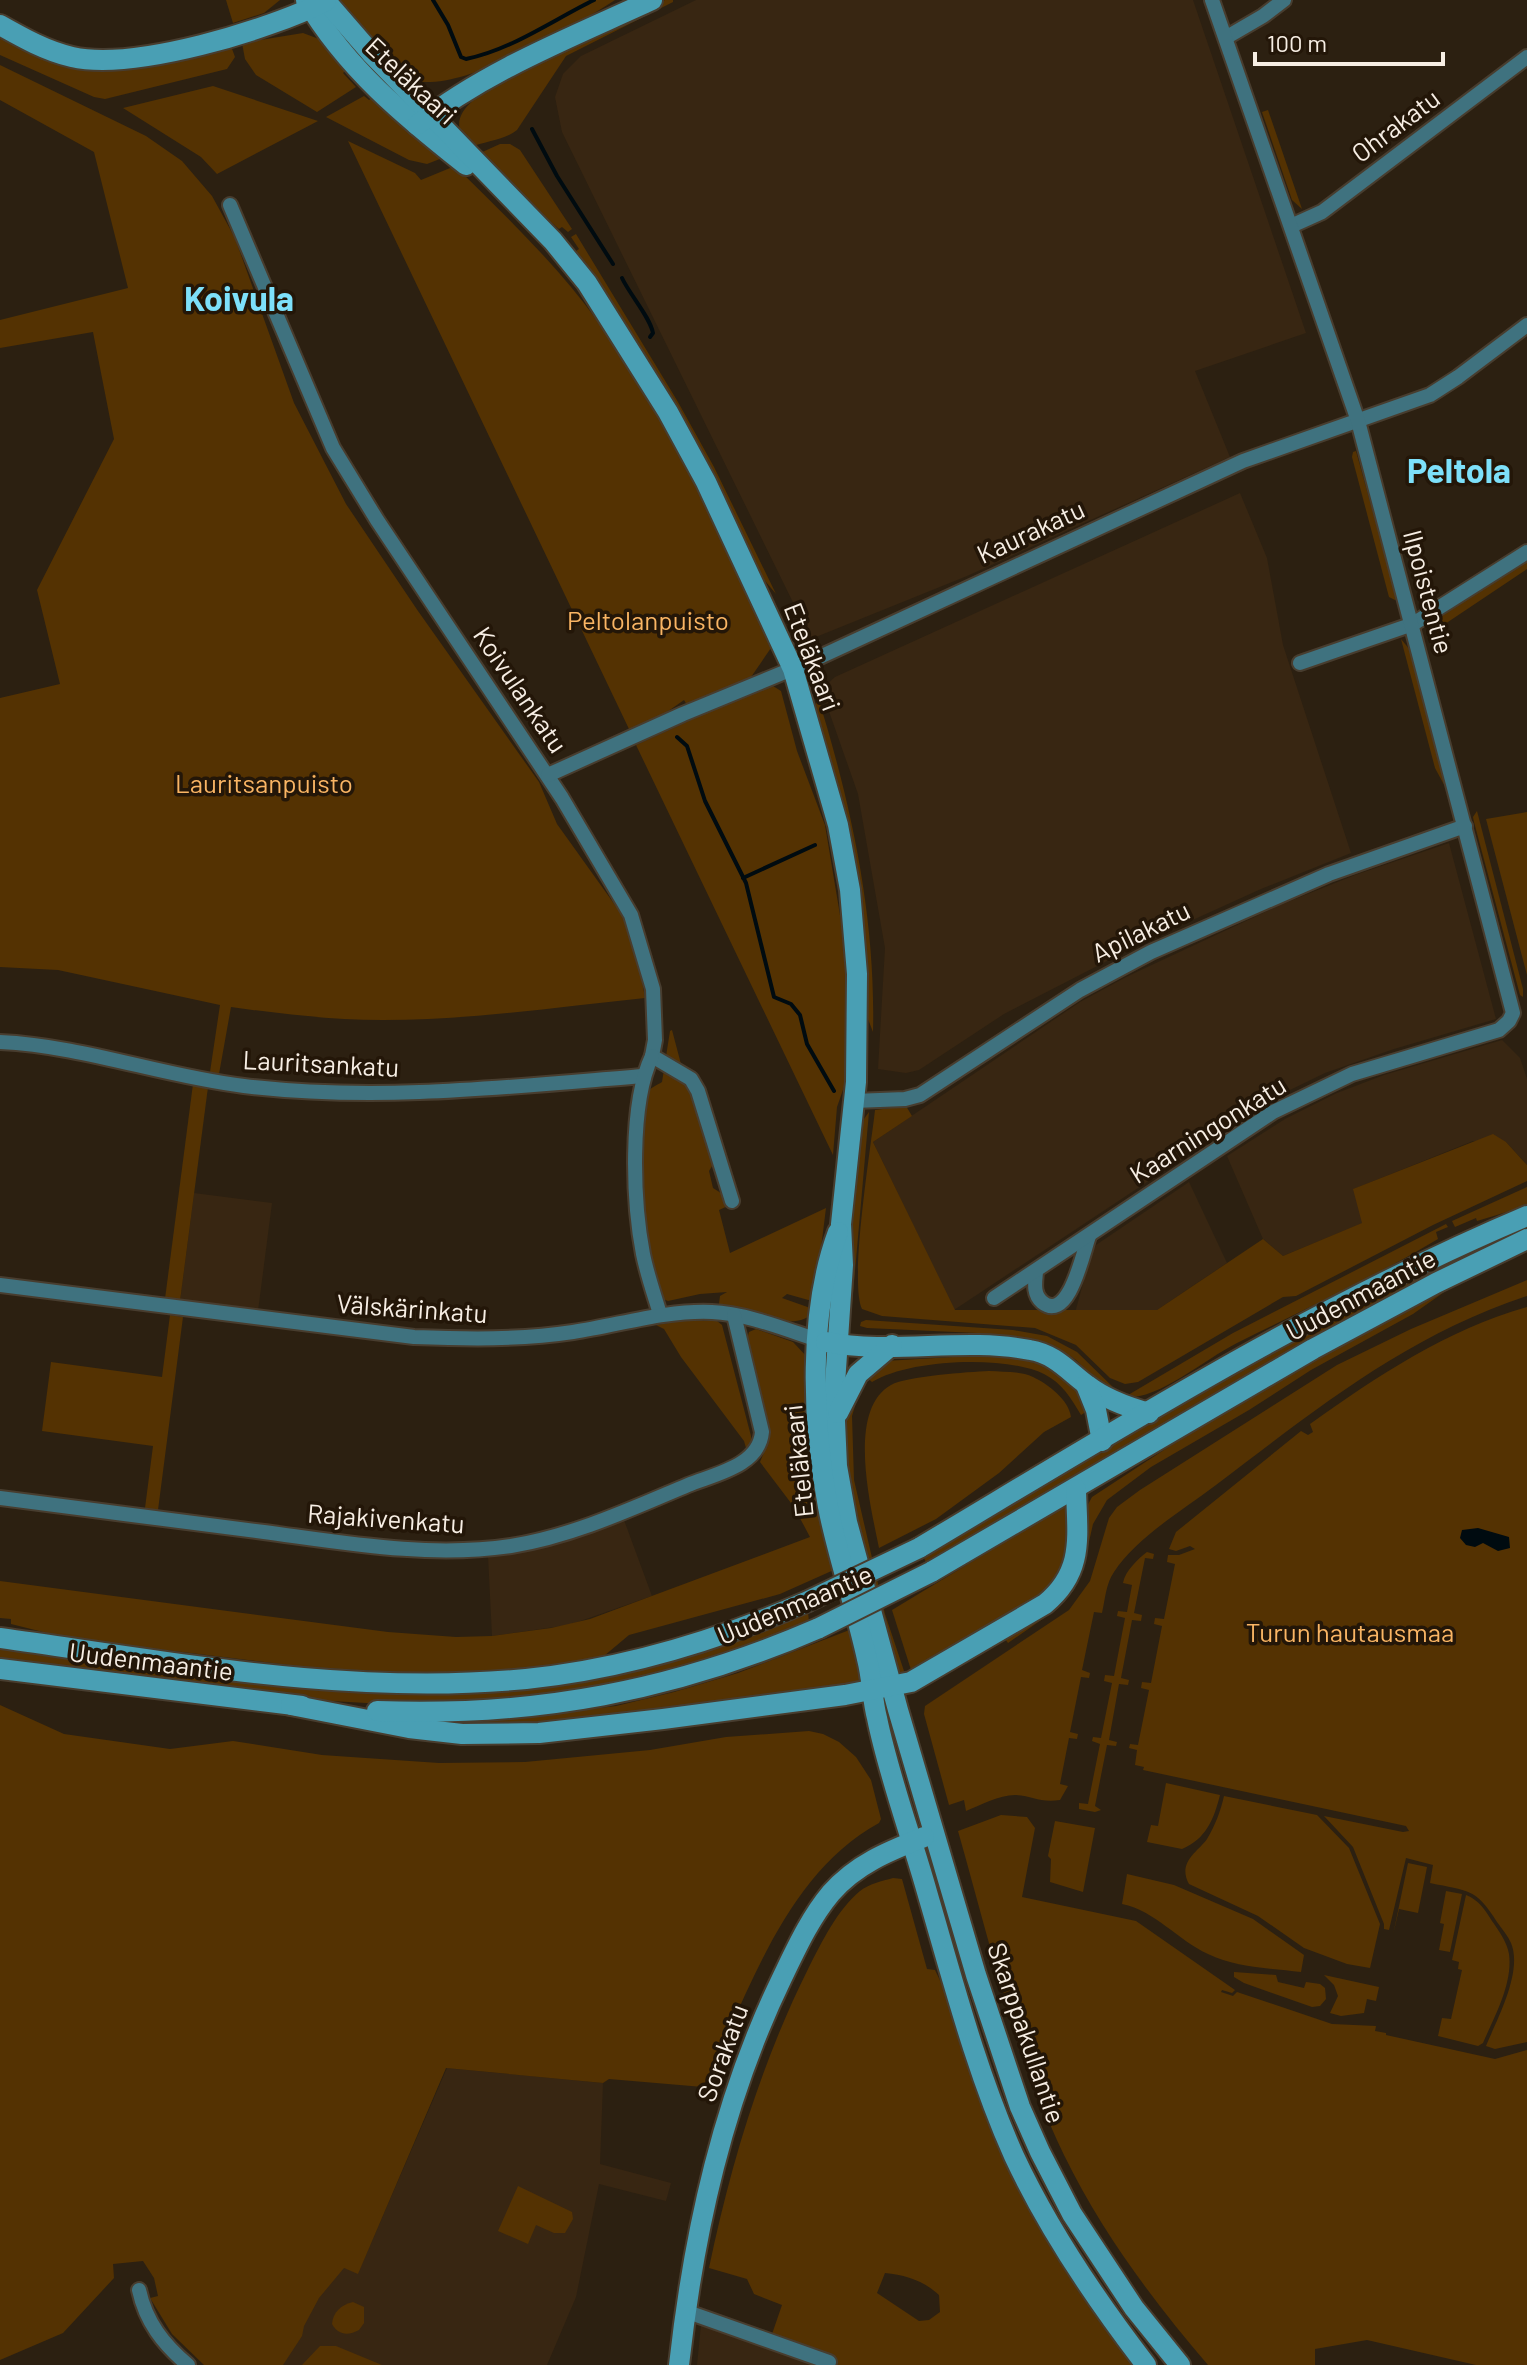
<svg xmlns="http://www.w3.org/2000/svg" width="1527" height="2365" font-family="Barlow,sans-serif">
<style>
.built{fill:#382612}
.green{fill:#543202;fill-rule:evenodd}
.water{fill:#000b10}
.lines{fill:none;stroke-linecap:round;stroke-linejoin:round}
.stream{stroke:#000b10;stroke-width:4}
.street-casing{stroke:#483d2f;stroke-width:18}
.secondary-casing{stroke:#483d2f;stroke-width:24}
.street{stroke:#3f727f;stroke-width:14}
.secondary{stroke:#499fb4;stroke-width:20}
.secondary-bridge-casing{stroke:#483d2f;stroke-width:24;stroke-linecap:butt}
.secondary-bridge{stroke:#499fb4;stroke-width:20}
.labels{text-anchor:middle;stroke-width:7;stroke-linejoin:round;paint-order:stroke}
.street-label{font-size:26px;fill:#f7eee4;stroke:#231608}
.park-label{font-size:26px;fill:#fab564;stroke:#231608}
.district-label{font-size:34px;font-weight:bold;fill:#7de0fa;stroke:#231608}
</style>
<rect width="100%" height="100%" fill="#2c2011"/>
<g class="built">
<path d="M696 0H1193L1306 333 1195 371 1230 457 967 576 811 639 562 132 555 97 563 74 581 56Z"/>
<path d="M1240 493 1267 558 1283 645 1351 853 1261 889 1142 943 1004 1014 919 1070 906 1073 878 1069 885 948 858 794 825 700 826 685 835 677Z"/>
<path d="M1449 843 1496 1019 1394 1049 1325 1073 1290 1090 1251 1113 954 1310 873 1142 1080 1002 1126 977 1280 905 1355 875Z"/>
<path d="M1502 1040 1520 1058 1527 1079V1165L1506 1142 1473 1141 1354 1189 1363 1223 1283 1256 1263 1239 1227 1156 1285 1119 1337 1093 1384 1075Z"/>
<path d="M1189 1182 1227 1263 1157 1310 1075 1313 1091 1254 1096 1245Z"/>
<path d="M194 1193 272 1203 258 1311 180 1301Z"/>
<path d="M624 1520 652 1596 569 1625 492 1636 488 1556 549 1545Z"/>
<path d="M447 2068 603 2083 600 2164 671 2183 666 2201 599 2184 576 2297 547 2365H276L339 2266 358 2273Z"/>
<path d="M701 2325 817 2365H697Z"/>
</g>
<g class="green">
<path d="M226 0H280L264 13 233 23Z"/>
<path d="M334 0H615C574 27 452 100 405 78 392 71 347 15 334 0Z"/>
<path d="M665 0H673V2L566 56 517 130C505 140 486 141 471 147 468 143 461 136 460 131 454 110 480 95 493 85Z"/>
<path d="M303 33 327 42 345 71 343 73 356 87 317 112 256 75 245 59 242 43Z"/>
<path d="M0 34C27 45 83 73 110 71 151 69 191 57 231 46L235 57 227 69 105 99 94 97 0 55Z"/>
<path d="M0 65 146 136 182 161 212 196 235 238 294 403 346 504 418 611 539 782 557 824 620 912 636 946 645 998C558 1007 470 1020 383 1020 332 1020 281 1014 231 1007L219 1074 210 1072 220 1005 58 970 0 967V698L60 684 37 590 114 439 93 332 0 348V320L128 288 94 152 0 100Z"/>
<path d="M213 86 318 121 217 174 201 157 123 108Z"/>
<path d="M364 96 369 100 372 98 445 157 427 164 409 160 326 117Z"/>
<path d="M1268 110 1302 209 1292 200 1262 112Z"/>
<path d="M348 141 415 173 421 180 455 166C506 216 557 265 599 323 671 421 721 535 773 645L749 680 687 705 684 700 667 712 668 714 632 731 629 729Z"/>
<path d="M500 144H510L520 150 572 229 568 232 562 227 559 229 509 187 478 154Z"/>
<path d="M576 234 678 402 714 467 776 594 761 576 576 251 579 249 571 237Z"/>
<path d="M1356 451 1397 599 1395 600 1389 597 1352 457 1353 452Z"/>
<path d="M1527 560V569L1442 626 1438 640 1434 621Z"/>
<path d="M1401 639 1410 650 1448 792 1435 768Z"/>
<path d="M773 686 781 691 797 751 825 825 850 975V1051L844 1087 837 1107 833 1155 636 745 761 688Z"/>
<path d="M817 694C851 803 876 917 873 1032L866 1014C857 928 853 842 830 759 825 741 812 712 817 694Z"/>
<path d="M1477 811 1523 989V997L1520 995 1474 822 1473 817Z"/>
<path d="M1527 812V975L1486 819Z"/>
<path d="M672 1030 686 1083 691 1091 714 1163 709 1171 713 1188 724 1195 728 1206 719 1210 730 1253 826 1208 815 1297 812 1301 787 1294 782 1298 816 1310C795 1337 747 1308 719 1304L720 1296 727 1292 700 1294 668 1301 663 1299C642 1244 636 1176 644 1118 645 1111 644 1100 647 1093 650 1088 657 1085 662 1082L670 1031Z"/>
<path d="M193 1084 208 1087 180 1301 165 1299Z"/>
<path d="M906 1106 912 1116 873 1142 955 1310H1157L1263 1239 1283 1256 1362 1223 1353 1189 1493 1134 1506 1142 1527 1165V1181L1433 1225 1296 1296 1283 1297 1138 1382 1125 1384 1110 1378 1076 1345 1035 1328 882 1316 862 1309C849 1282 871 1147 875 1110Z"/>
<path d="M869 1112 852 1305H846L861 1123Z"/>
<path d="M1527 1187V1206L1477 1221 1476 1218 1455 1227 1452 1221Z"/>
<path d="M1446 1224 1448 1227 1436 1232 1438 1239C1373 1278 1305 1309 1237 1343 1203 1360 1161 1399 1123 1398L1233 1333Z"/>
<path d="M1527 1225V1231L928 1566 922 1554 1158 1414 1372 1294Z"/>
<path d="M1467 1276 1413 1314 1311 1370 1249 1410 1151 1467 1107 1500 1093 1524 1082 1573 1073 1591 1057 1609 1008 1643 1005 1639 1053 1605 1084 1512 1092 1497 1205 1423 1305 1364Z"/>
<path d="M1527 1280V1296C1404 1337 1317 1409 1216 1485 1183 1510 1136 1538 1114 1572 1106 1583 1105 1600 1102 1613L1094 1612 1082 1670 1090 1673 1089 1678 1081 1677 1070 1732 1078 1734 1077 1739 1069 1738 1060 1784 1068 1786 1060 1800C1040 1803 1033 1796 1015 1795 999 1795 981 1805 966 1811L964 1800 949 1805 924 1714 925 1706 1069 1610 1090 1581 1109 1518 1117 1507 1140 1490 1337 1365 1411 1329Z"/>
<path d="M1527 1307V2042L1495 2049 1486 2046C1497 2019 1523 1972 1511 1943 1508 1936 1502 1929 1497 1922 1476 1888 1468 1891 1430 1883L1433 1865 1406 1858 1389 1930 1384 1929V1924L1353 1847 1324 1816 1403 1832 1409 1831 1406 1826 1143 1770 1144 1767 1135 1765 1137 1750 1129 1748 1130 1744 1138 1745 1149 1690 1141 1688 1142 1682 1151 1683 1162 1626 1154 1624 1155 1618 1164 1619 1175 1564 1167 1562 1168 1555H1179L1195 1549 1190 1546 1176 1551 1169 1549 1176 1532 1301 1431 1308 1435 1313 1432 1310 1424C1376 1377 1448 1329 1527 1307Z"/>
<path d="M170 1315 183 1317 158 1510 145 1508 153 1446 42 1431 51 1362 162 1377Z"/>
<path d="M686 1320 717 1321 722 1325 751 1436C752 1444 749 1450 741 1453L746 1448 744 1441 681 1357 664 1329 656 1325Z"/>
<path d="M866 1320 1013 1330 1047 1336 1077 1352 1118 1392H1108L1076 1360 1050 1344 977 1333 867 1328 860 1326 861 1322Z"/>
<path d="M756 1329 793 1342 808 1358 836 1569 780 1594 629 1635 604 1656 560 1664 482 1672 409 1673 305 1667 67 1638 11 1624V1619L0 1618V1581L388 1632 456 1637 492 1636 551 1628 590 1619 810 1537 794 1507 760 1462 768 1442 767 1432 747 1339 749 1332Z"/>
<path d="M986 1355C1032 1358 1065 1366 1089 1410L1081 1415C1071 1398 1062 1383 1044 1374 1005 1355 909 1359 872 1382L864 1375 885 1361Z"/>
<path d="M989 1371C1003 1372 1020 1371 1033 1377 1048 1384 1069 1400 1071 1417L1044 1432 999 1473 936 1519 879 1548C871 1507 846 1410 891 1385 907 1376 968 1372 989 1371Z"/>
<path d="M862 1383 852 1416 854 1480 885 1614 905 1674 897 1672 853 1513 845 1441V1413Z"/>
<path d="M1072 1501 1071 1536 1056 1586 912 1673 892 1610Z"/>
<path d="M1147 1552 1154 1554 1153 1559 1145 1558 1134 1613 1142 1615 1141 1621 1132 1620 1121 1678 1129 1680 1128 1685 1119 1684 1109 1740 1117 1742 1116 1746 1107 1745 1095 1806 1101 1810 1095 1812 1079 1809V1803L1088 1804 1100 1744 1092 1741 1093 1737 1101 1738 1112 1683 1104 1681 1105 1675 1114 1676 1125 1618 1117 1616 1118 1611 1127 1612 1132 1585 1123 1583C1125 1571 1138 1559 1147 1552Z"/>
<path d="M808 1611 809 1623 712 1662 545 1698 384 1704 313 1700 0 1661V1646L478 1691Z"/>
<path d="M852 1629 862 1684 542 1726 461 1724 616 1706 674 1692 738 1673Z"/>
<path d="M0 1705 64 1734 170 1749 233 1741 322 1755 439 1763 525 1762 650 1750 726 1737 809 1731 823 1734 839 1742 856 1757 871 1780 881 1819 879 1823C784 1875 748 1996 703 2087L609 2079 603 2083 446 2068 358 2274 344 2268 319 2298 304 2326 302 2336 283 2365H204L172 2334 150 2298 158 2296 154 2278 143 2261 113 2264 114 2278 63 2333 0 2360Z"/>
<path d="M1166 1783 1220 1795C1214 1819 1206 1839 1182 1849L1147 1842 1151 1825 1158 1826Z"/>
<path d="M1224 1796 1317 1815 1349 1848 1380 1924 1370 1968 1347 1964 1304 1948 1258 1916 1189 1884C1177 1862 1198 1852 1207 1839 1215 1826 1221 1810 1224 1796Z"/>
<path d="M1001 1815 1027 1817 1035 1828 1022 1897 1136 1921 1235 1990 1232 1993 1222 1990 1221 1992 1233 1996 1237 1992 1332 2024 1376 2026 1375 2031 1386 2033V2035L1495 2059 1527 2050V2365H1476L1367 2340 1315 2349V2365H1208C1153 2301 1101 2231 1064 2155 1015 2053 989 1940 958 1831Z"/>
<path d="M1055 1821 1095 1828 1083 1892 1050 1882 1051 1859 1048 1856Z"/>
<path d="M1408 1863 1427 1867 1418 1913 1399 1909 1393 1935Z"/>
<path d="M1127 1874 1174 1885 1253 1919 1304 1955 1301 1972C1271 1968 1236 1968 1208 1954 1177 1940 1156 1911 1122 1904Z"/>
<path d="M893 1878 902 1879 927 1969 935 1970 949 1999 973 2072 1138 2365H825L771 2337 782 2305 754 2294 747 2279 709 2268C731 2163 761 2063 809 1967 822 1942 837 1910 860 1891 869 1884 882 1881 893 1878ZM885 2273C906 2275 924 2281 939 2295L940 2312 929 2320 919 2321 877 2293Z"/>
<path d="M1446 1891 1462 1894 1450 1952 1439 1950 1444 1924 1440 1923Z"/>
<path d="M1466 1895C1479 1900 1485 1910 1492 1921 1499 1931 1507 1942 1509 1954 1513 1984 1494 2017 1483 2043L1478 2046 1438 2036 1442 2018 1451 2019 1462 1970 1458 1969 1459 1962 1452 1960Z"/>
<path d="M1234 1972 1276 1975 1278 1982 1304 1988 1306 1982 1320 1984 1325 1988 1326 1999 1320 2006 1312 2007 1244 1983 1234 1977Z"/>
<path d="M1324 1975 1379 1987 1376 2001 1367 1999 1364 2013 1341 2016 1330 2013 1338 1996 1334 1985Z"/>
<path d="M518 2186 572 2212 573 2219 565 2233H554L536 2225 528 2244 498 2231Z"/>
<path d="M353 2302 364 2307V2323L359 2330C348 2336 338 2335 332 2324 333 2312 341 2305 353 2302Z"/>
<path d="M320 2346H336L382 2365H302Z"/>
</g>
<path class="water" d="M1478 1528 1509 1537 1510 1548 1498 1551 1483 1543 1475 1547 1466 1545 1460 1538 1462 1530Z"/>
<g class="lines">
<g class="stream">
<path d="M433 0 448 25 461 57 466 59C511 50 553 20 594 0"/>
<path d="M532 129 557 176 613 264"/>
<path d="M622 278C630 295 650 317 653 333L650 337"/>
<path d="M677 737 687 746 705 801 746 883 774 997 791 1004 800 1015 807 1044 834 1091"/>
<path d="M743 878 815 845"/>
</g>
<g class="street-casing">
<g id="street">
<path d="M1227 37 1263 16 1284 0"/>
<path d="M230 205 333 448 377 520 562 798 631 915 653 989 655 1040 652 1056 691 1079 698 1091 732 1201"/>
<path d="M1291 226 1322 212 1527 57"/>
<path d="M1300 663 1413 624 1527 552"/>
<path d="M548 775 683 714 809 662 1243 461 1430 395 1458 377 1527 325"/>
<path d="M0 1042C84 1046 161 1076 244 1086 377 1102 509 1087 643 1076"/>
<path d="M652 1056C629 1104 633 1202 643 1254 647 1274 654 1294 660 1314"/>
<path d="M854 1101 905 1099 920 1095 1080 990 1151 952 1329 874 1465 826"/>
<path d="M1036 1272C1035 1283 1033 1294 1042 1302 1069 1324 1083 1252 1089 1236"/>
<path d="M0 1285 414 1337C467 1339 520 1340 573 1332 620 1325 664 1310 712 1312 745 1313 787 1330 818 1340"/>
<path d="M994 1298 1273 1112 1352 1074 1499 1030 1509 1021 1513 1013 1358 421 1212 0"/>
<path d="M0 1498C88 1509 176 1521 264 1532 346 1543 429 1558 511 1546 573 1536 631 1509 688 1485 715 1474 759 1466 762 1432L734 1315"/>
<path d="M139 2290C146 2322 163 2344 188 2365"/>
<path d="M685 2311 829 2362"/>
</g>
</g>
<g class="secondary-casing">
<g id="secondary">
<path d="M306 0C346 68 404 116 466 165"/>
<path d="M325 0 371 53 553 241 587 283 668 412 706 482 793 669 838 825 850 890 857 974 856 1082 841 1224 843 1265 834 1399 837 1466 847 1522 898 1710 976 1975 1020 2107 1040 2152 1072 2214 1134 2308 1180 2365"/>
<path d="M0 25C23 38 46 51 72 57 134 71 269 30 326 1"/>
<path d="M417 125C487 70 572 37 652 0"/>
<path d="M838 1232C808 1312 812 1423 828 1507 838 1558 856 1608 867 1659 872 1678 872 1699 877 1718 889 1777 911 1835 927 1892 953 1981 976 2071 1014 2156 1049 2231 1096 2300 1146 2365"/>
<path d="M826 1342C893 1355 963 1337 1030 1350 1055 1354 1068 1371 1087 1385 1105 1399 1127 1407 1149 1413"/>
<path d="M1086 1385 1096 1410 1102 1441"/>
<path d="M838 1413 858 1374 892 1345"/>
<path d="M919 1548C1117 1430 1314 1306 1527 1216"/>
<path d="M931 1572 1313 1349 1436 1283 1527 1239"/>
<path d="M0 1638C173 1662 350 1696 526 1679 624 1669 716 1641 806 1602"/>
<path d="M0 1669 302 1706"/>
<path d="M291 1705 409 1728 462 1734 539 1733 663 1719 845 1695 911 1682 1045 1604C1085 1571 1077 1536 1076 1489"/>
<path d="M377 1711C535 1717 674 1691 819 1628"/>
<path d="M679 2365C694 2231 723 2100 782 1978 796 1949 810 1918 831 1893 856 1864 889 1851 924 1837"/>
</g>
</g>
<use href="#street" class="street"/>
<use href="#secondary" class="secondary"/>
<g class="secondary-bridge-casing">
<g id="secondary-bridge">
<path d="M806 1602 919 1548"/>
<path d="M819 1628 931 1572"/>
</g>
</g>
<use href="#secondary-bridge" class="secondary-bridge"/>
</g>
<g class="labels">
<g class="street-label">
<text transform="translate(411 81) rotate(43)" y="9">Eteläkaari</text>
<text transform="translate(1396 126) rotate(-37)" y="9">Ohrakatu</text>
<text transform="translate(1031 532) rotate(-25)" y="9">Kaurakatu</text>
<text transform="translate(1428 592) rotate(75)" y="9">Ilpoistentie</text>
<text transform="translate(812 657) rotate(69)" y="9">Eteläkaari</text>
<text transform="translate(520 690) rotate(56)" y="9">Koivulankatu</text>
<text transform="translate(1141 932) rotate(-26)" y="9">Apilakatu</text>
<text transform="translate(321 1064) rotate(3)" y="9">Lauritsankatu</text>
<text transform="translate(1208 1130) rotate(-32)" y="9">Kaarningonkatu</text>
<text transform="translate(1361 1295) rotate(-28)" y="9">Uudenmaantie</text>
<text transform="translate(412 1309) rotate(4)" y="9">Välskärinkatu</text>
<text transform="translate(799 1461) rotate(-96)" y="9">Eteläkaari</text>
<text transform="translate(386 1519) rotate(4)" y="9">Rajakivenkatu</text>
<text transform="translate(795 1605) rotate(-23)" y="9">Uudenmaantie</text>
<text transform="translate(151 1662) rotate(7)" y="9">Uudenmaantie</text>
<text transform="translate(1026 2033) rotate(71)" y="9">Skarppakullantie</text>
<text transform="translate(723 2053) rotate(-70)" y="9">Sorakatu</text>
</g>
<g class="park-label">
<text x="648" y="630">Peltolanpuisto</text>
<text x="264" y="793">Lauritsanpuisto</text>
<text x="1350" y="1642">Turun hautausmaa</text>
</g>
<g class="district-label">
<text x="239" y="311">Koivula</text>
<text x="1459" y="483">Peltola</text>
</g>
</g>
<path d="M1255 52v12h188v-12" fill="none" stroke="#f7eee4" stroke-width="4"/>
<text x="1267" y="52" font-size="24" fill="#f7eee4" stroke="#231608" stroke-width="6" paint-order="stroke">100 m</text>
</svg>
